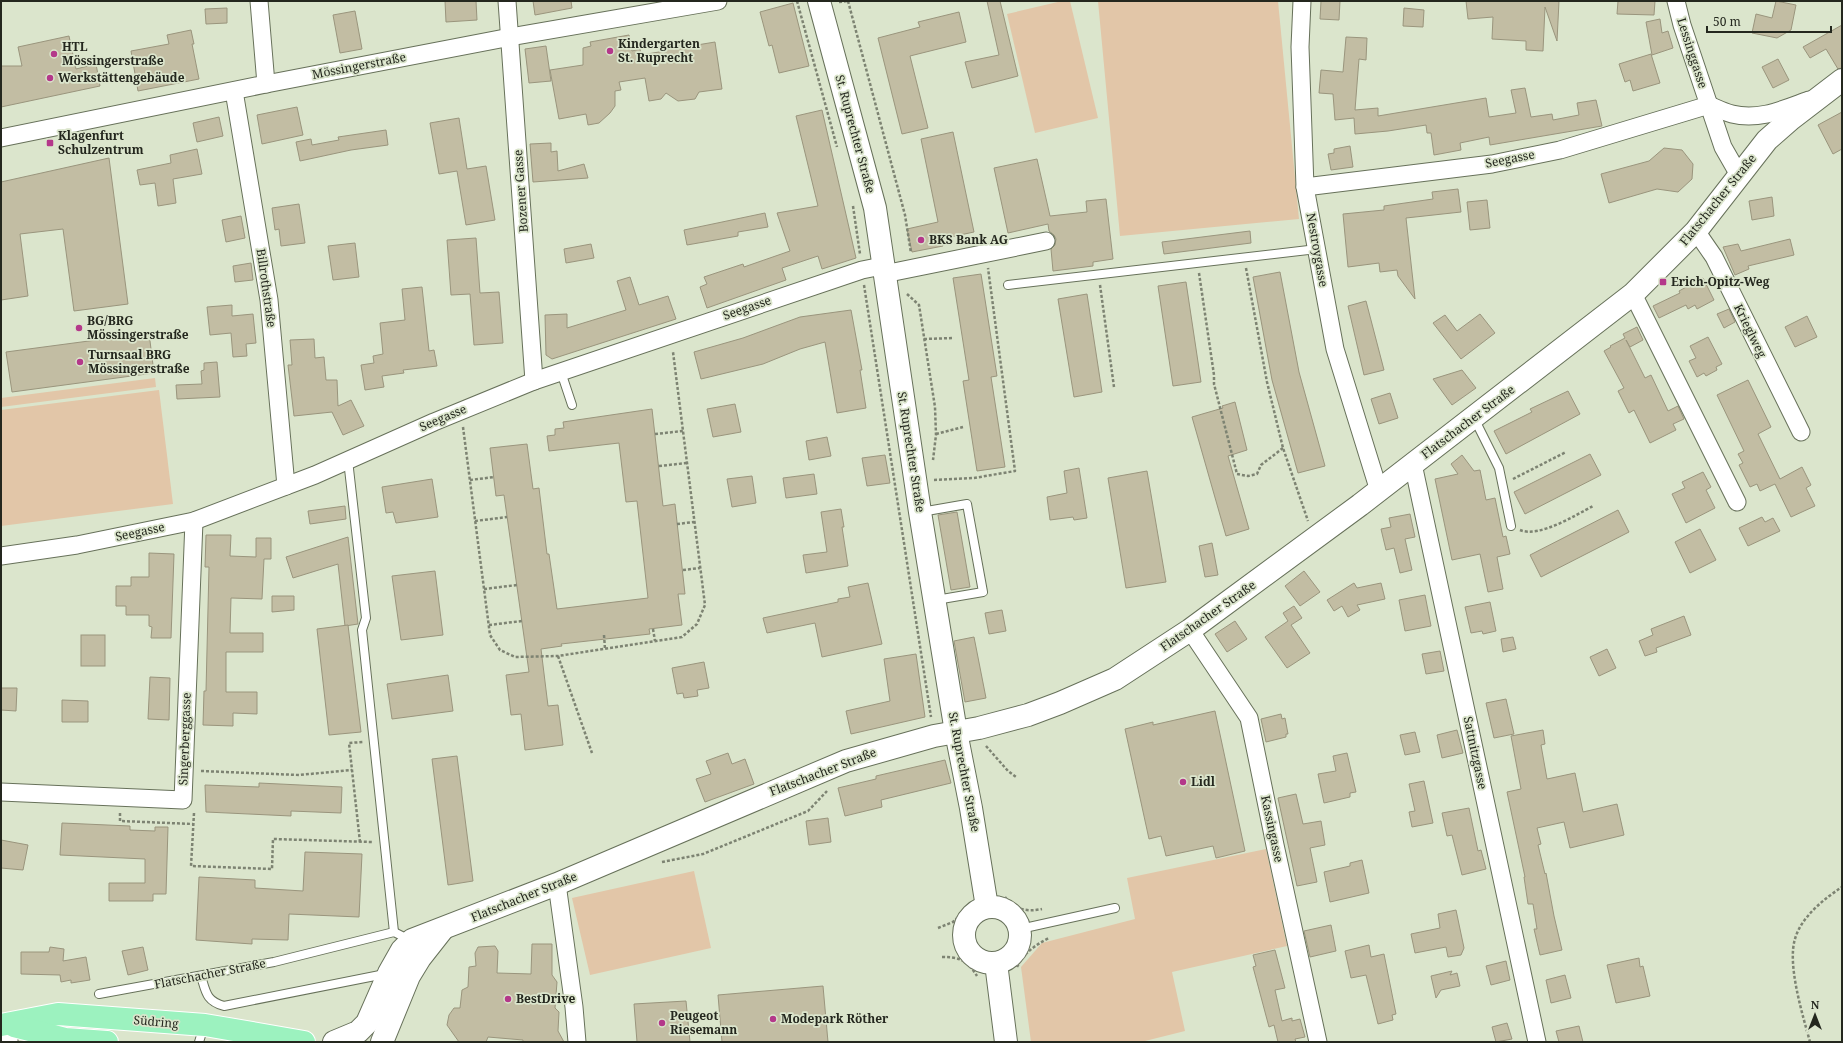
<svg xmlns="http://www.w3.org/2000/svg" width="1843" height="1043" font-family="'Noto Serif',serif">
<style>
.green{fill:#e2c6a8}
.building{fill:#c2bda3;stroke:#9a957d}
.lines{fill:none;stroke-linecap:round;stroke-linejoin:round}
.lane-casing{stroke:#67715a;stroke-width:10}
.street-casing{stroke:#67715a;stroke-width:19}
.secondary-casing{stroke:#67715a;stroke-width:24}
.primary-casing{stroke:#fff;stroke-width:24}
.path{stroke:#7d8372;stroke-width:2.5;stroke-dasharray:3 2;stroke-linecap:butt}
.lane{stroke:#fff;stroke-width:8}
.street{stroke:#fff;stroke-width:17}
.secondary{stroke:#fff;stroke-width:22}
.primary{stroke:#9cf2bf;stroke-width:22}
.poi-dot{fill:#b4388a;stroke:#dbe5cc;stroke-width:1.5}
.labels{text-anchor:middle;stroke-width:3.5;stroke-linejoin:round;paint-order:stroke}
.poi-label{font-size:12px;font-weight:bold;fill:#24271e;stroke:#dbe5cc;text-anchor:start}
.street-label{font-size:12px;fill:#24271e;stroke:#dbe5cc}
</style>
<rect width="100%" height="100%" fill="#dbe5cc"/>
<g class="green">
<path d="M1062 1H1070L1098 118 1035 133 1007 14Z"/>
<path d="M1098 1H1278L1299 219 1120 236Z"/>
<path d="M155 378 156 387 1 407V398Z"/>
<path d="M159 390 173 504 1 526V410Z"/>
<path d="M1266 849 1287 946 1172 972 1185 1031 1141 1042H1031L1021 967 1042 943 1135 919 1127 878Z"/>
<path d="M694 871 711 948 590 975 572 898Z"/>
</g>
<g class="building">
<path d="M445 1H476L477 20 446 22Z"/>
<path d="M533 1H571L572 8 535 15Z"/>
<path d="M987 1H1000L1018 76 972 88 965 62 999 55Z"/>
<path d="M1321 1H1340L1339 20 1320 19Z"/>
<path d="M1466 1H1559L1557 41 1545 7 1543 51 1526 50V41L1492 39 1493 17 1468 19Z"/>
<path d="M1618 1H1655L1654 15 1617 14Z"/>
<path d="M1776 1 1796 5 1791 30 1777 38 1752 33 1756 14 1772 18Z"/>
<path d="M793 3 809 66 779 73 772 45 769 46 760 12Z"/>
<path d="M227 8V23L206 24 205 9Z"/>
<path d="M1404 8 1424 10 1423 27 1403 26Z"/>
<path d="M355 11 362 49 340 53 333 15Z"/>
<path d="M959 12 966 42 910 56 928 128 902 134 878 38 920 27 918 22Z"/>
<path d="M1660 19 1662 33 1668 31 1673 48 1652 55 1646 22Z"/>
<path d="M1842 25V68L1838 69 1826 49 1810 58 1803 47Z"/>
<path d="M191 30 194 44H192L199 79 138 91 131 51 169 44 167 35Z"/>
<path d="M629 35 632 51 640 49 641 55 665 51 669 45 686 43 691 46 715 42 722 89 699 92 695 99 678 101 666 93 661 99 649 101 645 78 619 82 621 90 615 91V106L610 113 599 123 588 125 586 114 559 119 550 70 583 65V48L591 46 590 42Z"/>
<path d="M69 36 76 69 96 64 100 86 1 107V66H22L18 47Z"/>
<path d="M1346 37 1367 38 1366 60 1359 59 1355 110 1378 108V116L1486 98 1489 117 1516 113 1511 90 1525 88 1531 117 1552 114 1553 120 1579 115 1577 103 1596 100 1602 126 1490 145 1489 137 1460 143 1461 150 1434 155 1431 133H1427L1426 125 1388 131 1355 134 1354 118 1335 120 1333 94 1319 93 1321 70 1343 72Z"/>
<path d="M546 46 551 81 529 83 525 49Z"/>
<path d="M1651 54 1660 83 1633 91 1630 80 1625 82 1619 64Z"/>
<path d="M1778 59 1789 80 1773 88 1762 67Z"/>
<path d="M297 107 303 135 262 144 257 115Z"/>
<path d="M822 110 856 258 822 269 818 256 782 268 786 280 707 308 700 287 707 284 704 277 743 264 744 267 790 251 777 213 818 206 796 116Z"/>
<path d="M1842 112V149L1833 154 1818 125Z"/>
<path d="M219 117 223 136 197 142 193 123Z"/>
<path d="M459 118 467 169 486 166 495 220 466 225 457 171 439 174 430 123Z"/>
<path d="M386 130 388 145 351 150 300 161 296 142 311 139 312 145 339 140 338 137Z"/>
<path d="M953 132 974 232 941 239 943 246 912 252 907 229 938 222 921 139Z"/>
<path d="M551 143V152L557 151 558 171 584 164 588 178 533 182 530 144Z"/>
<path d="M1350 146 1353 167 1331 170 1328 154 1334 153V149Z"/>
<path d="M1664 148 1682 150 1693 164 1692 179 1678 192 1657 189 1609 203 1601 174 1649 161Z"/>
<path d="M197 149 202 174 173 179 176 203 158 206 155 183 140 185 137 170 171 163 170 155Z"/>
<path d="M109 158 128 304 74 311 63 229 20 234 28 296 1 300V182Z"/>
<path d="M1037 159 1050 216 1087 212 1086 201 1106 199 1113 259 1093 262V266L1053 271 1051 249 1055 245 1056 239 1054 235 1049 231 1048 224 1008 233 994 168Z"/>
<path d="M1458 189 1461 212 1406 218 1415 299 1398 276 1397 270 1380 272 1379 263 1348 267 1343 214 1384 210V206L1433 199 1432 192Z"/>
<path d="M1772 197 1774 216 1752 220 1749 201Z"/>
<path d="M1487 200 1490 228 1470 230 1467 202Z"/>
<path d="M299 204 305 243 281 246 279 229 275 230 272 208Z"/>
<path d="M765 213 768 227 738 232V236L687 245 684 230Z"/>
<path d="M241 216 245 238 226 242 222 220Z"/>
<path d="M1250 231 1251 243 1164 254 1162 242Z"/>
<path d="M476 238 480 293 499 292 503 343 474 345 470 294 451 295 447 240Z"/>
<path d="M1790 239 1794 255 1748 266 1749 269 1735 275 1723 247 1738 244 1741 251Z"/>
<path d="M355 243 359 277 333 280 328 246Z"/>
<path d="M591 244 594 258 566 263 564 249Z"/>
<path d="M251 263 253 280 235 282 233 266Z"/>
<path d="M1280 272 1299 372 1325 466 1298 473 1272 380 1253 277Z"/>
<path d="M981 274 997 376 991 377 1005 467 977 471 963 381 969 380 953 278Z"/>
<path d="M630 277 639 305 668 296 676 319 552 359 546 355 545 315 567 314V328L626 310 617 281Z"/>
<path d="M1703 278 1714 300 1697 309 1695 305 1688 309 1686 305 1659 318 1653 306 1680 293 1679 291Z"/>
<path d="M1186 282 1201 382 1173 386 1158 286Z"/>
<path d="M422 287 429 351 434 350 437 366 403 370 404 373 382 376 384 387 365 390 361 365 374 363 373 356 383 354 380 323 405 320 402 289Z"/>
<path d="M1087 294 1102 392 1074 397 1058 299Z"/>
<path d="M1366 301 1384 370 1364 375 1348 306Z"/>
<path d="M232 305V316L253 314 256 343 246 344 247 356 233 357 231 333 210 335 207 307Z"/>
<path d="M1729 309 1735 322 1724 328 1717 314Z"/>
<path d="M851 310 862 370H860L866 408 837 413 825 342 800 349 763 364 701 379 694 352 743 338 800 317Z"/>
<path d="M1480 314 1495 333 1461 359 1433 323 1445 315 1457 331Z"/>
<path d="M1807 316 1817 337 1795 347 1785 327Z"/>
<path d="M1637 327 1643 340 1630 347 1626 340 1645 378 1651 375 1668 411 1678 406 1684 419 1673 424 1676 430 1650 443 1634 410 1629 413 1618 391 1624 388 1604 351 1611 347 1610 346 1625 338 1623 334Z"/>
<path d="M149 333 154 373 12 392 6 352Z"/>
<path d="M1708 337 1722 364 1716 367 1717 370 1706 376 1704 373 1697 377 1689 361 1696 358 1690 346Z"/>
<path d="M314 339 315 358 324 357 326 380H337L338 406 351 400 364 426 343 435 332 412 294 416 288 365H292L290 340Z"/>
<path d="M217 362 220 397 177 399 176 385 202 384 201 371 204 370V363Z"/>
<path d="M1462 370 1476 388 1452 405 1433 379Z"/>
<path d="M1748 380 1771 427 1758 434 1780 479 1802 467 1811 485 1806 488 1815 506 1791 517 1775 484 1760 491 1757 484 1750 487 1739 465 1743 463 1738 454 1744 451 1717 395Z"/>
<path d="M1568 391 1580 414 1506 454 1494 431 1532 412 1530 409Z"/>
<path d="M1390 393 1398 418 1379 424 1371 399Z"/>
<path d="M1235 402 1247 450 1228 456 1249 529 1226 536 1192 417 1223 408 1222 406Z"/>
<path d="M735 404 741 432 713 437 707 409Z"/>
<path d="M652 409 663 506 675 504 685 594H678L682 625 649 629 650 634 561 644 562 646 541 649 548 706 558 705 563 745 525 750 521 714 511 715 506 675 529 672 504 495 496 496 490 448 527 444 533 489 539 488 547 554H549L557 609 648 598 637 501 626 502 619 443 549 451 547 436 555 435V429L564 428 563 422Z"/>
<path d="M827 437 831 456 809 460 806 441Z"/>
<path d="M1590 454 1601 475 1525 514 1514 492Z"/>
<path d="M885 455 890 483 867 486 862 458Z"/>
<path d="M1462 455 1474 471 1480 470 1486 500 1495 498 1503 537 1506 536 1510 554 1497 557 1503 589 1488 592 1480 554 1452 560 1435 479 1458 474 1451 464Z"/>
<path d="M1079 468 1087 518 1074 520 1073 517 1050 520 1047 497 1067 493 1064 471Z"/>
<path d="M1147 471 1166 582 1126 588 1108 478Z"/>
<path d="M1703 472 1711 487 1706 490 1715 508 1686 523 1672 494 1685 488 1682 482Z"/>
<path d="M814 474 817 494 786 498 783 478Z"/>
<path d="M752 476 756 503 732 507 727 479Z"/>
<path d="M432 479 438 517 396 523 393 512 386 513 382 487Z"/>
<path d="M345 506 346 519 310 524 308 511Z"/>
<path d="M841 509 844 527H842L848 566 806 573 803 555 827 552 821 512Z"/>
<path d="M1618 510 1629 532 1541 577 1530 555Z"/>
<path d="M957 512 970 587 951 590 938 515Z"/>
<path d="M1410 514 1415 537 1405 539 1412 570 1400 573 1394 548 1386 550 1381 529 1391 527 1389 518Z"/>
<path d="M1762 517 1765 522 1773 518 1780 531 1748 546 1739 528Z"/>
<path d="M1700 529 1716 560 1690 573 1675 542Z"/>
<path d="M206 535H231L230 556 256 557V538H271V559H264L262 599 231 598 230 633H263V652H226V692H257V714L233 713V726L203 725 204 691H206L209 567H205Z"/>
<path d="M348 537 358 624 345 626 338 564 293 578 286 557Z"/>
<path d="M1212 543 1218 575 1205 577 1199 546Z"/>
<path d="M149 553 174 554 171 638H151L152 627 149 626V615H126V606H116V586H131V577H149Z"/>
<path d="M435 571 443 635 401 640 392 576Z"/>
<path d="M1304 571 1320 592 1300 606 1285 586Z"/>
<path d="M868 583 882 644 822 657 815 623 767 633 763 618 838 602V599L850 597 848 587Z"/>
<path d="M1354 583 1357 588 1381 583 1385 599 1357 605 1360 610 1348 617 1342 606 1334 611 1327 600Z"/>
<path d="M1425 595 1431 626 1405 631 1399 600Z"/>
<path d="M272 596H294V610L272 612Z"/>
<path d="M1490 602 1496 631 1483 634 1482 631 1471 633 1465 607Z"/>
<path d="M1294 606 1302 618 1291 625 1310 653 1287 668 1265 637 1288 621 1283 613Z"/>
<path d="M1002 610 1006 631 989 634 985 613Z"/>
<path d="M1684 616 1691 635 1656 648 1657 652 1645 656 1639 641 1653 635 1651 629Z"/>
<path d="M1235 621 1247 639 1227 652 1215 634Z"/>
<path d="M348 625 361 732 329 735 317 629Z"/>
<rect x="81" y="635" width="24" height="31"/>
<path d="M974 637 986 698 965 702 954 641Z"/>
<path d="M1513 637 1516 649 1503 652 1501 639Z"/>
<path d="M1607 649 1616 668 1599 676 1590 657Z"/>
<path d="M1440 651 1444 671 1426 674 1422 654Z"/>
<path d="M916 654 925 717 851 734 846 711 890 701 884 659Z"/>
<path d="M704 662 709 688 697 690 698 696 684 698 683 693 677 694 672 668Z"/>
<path d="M448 675 453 711 392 719 387 684Z"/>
<path d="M150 677 170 678 169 720 148 719Z"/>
<path d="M1 688H17L16 711 1 710Z"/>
<path d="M1506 699 1514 734 1494 738 1486 703Z"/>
<path d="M62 700 88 701V722H62Z"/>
<path d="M1215 711 1245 851 1216 858 1213 846 1166 856 1161 836 1149 839 1125 729 1153 722V725Z"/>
<path d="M1281 714 1282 719 1285 718 1288 734H1286V737L1266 742 1261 719Z"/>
<path d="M1457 730 1463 753 1442 758 1437 735Z"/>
<path d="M1543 730 1545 744 1541 745 1547 779 1575 773 1583 812 1617 804 1624 835 1570 848 1564 822 1537 828 1541 844 1538 845 1545 874 1546 873 1554 916 1562 950 1540 955 1534 929H1537L1533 904H1528L1524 877H1525L1507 792 1521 789 1511 736Z"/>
<path d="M1415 732 1420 752 1405 755 1400 735Z"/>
<path d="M728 753 732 764 745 759 754 784 705 802 696 779 711 774 706 761Z"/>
<path d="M1347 753 1356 792 1350 793V797L1324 803 1318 774 1336 771 1333 756Z"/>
<path d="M457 756 473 881 448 885 432 759Z"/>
<path d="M945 760 951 783 881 800 882 807 845 816 838 788 876 779V776Z"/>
<path d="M1424 781 1433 823 1412 827 1409 812 1415 811 1409 784Z"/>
<path d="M259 783 342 787 341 813 291 811V816L206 812 205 785 259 787Z"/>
<path d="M1296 794 1303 824 1321 821 1325 845 1310 848 1317 882 1297 886 1278 798Z"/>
<path d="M1469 808 1478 851 1481 850 1486 869 1462 875 1452 835 1447 836 1442 813Z"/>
<path d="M828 818 831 842 809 845 806 821Z"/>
<path d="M62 823 130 826V830L155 831V827H168L166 894H153V901H109V883H145V859L60 855Z"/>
<path d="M1 840 28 845 23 870 1 868Z"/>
<path d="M305 852 362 854 359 917 289 914 288 940 252 939V944L196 940 199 877 255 880V888L303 891Z"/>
<path d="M1362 860 1369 893 1330 902 1324 872 1350 866V863Z"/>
<path d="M1456 910 1464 948 1461 955 1448 957 1446 947 1415 953 1411 934 1440 928 1438 914Z"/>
<path d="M1331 925 1336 951 1310 957 1304 931Z"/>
<path d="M532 944H552V975L557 982 555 1008 559 1012 558 1031 564 1042H523V1040L488 1037 486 1042H459L447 1025 449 1015 454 1008H460L462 990 468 987 469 967 476 966 475 953 478 947 495 946 498 951 497 973 531 974Z"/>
<path d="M1369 945 1371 957 1384 954 1396 1014 1392 1015 1393 1020 1378 1024 1366 975 1351 978 1345 951Z"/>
<path d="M50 947 64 949 63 961 86 957 90 980 71 983V980L61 982 60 975 21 974V952H49Z"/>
<path d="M143 947 148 970 128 975 122 951Z"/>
<path d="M1275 950 1285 988 1275 990 1282 1021 1292 1018V1021L1300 1019 1305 1037 1295 1039 1296 1042H1278L1274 1025 1269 1027 1253 967 1256 966 1253 955Z"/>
<path d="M1639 958 1640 967 1643 966 1650 996 1616 1003 1607 965Z"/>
<path d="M1506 961 1510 980 1491 985 1486 966Z"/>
<path d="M1452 971 1450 975 1457 973 1460 986 1441 990 1436 998 1431 976Z"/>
<path d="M1565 975 1571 998 1551 1003 1546 980Z"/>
<path d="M823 986 828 1042H722L718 995Z"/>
<path d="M686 1001 690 1042H637L634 1004Z"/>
<path d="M1507 1023 1512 1039 1496 1042 1492 1027Z"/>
<path d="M1579 1026 1583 1042H1559L1556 1031Z"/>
</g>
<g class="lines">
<g class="lane-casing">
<g id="lane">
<path d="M1008 285 1317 249"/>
<path d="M561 372 572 405"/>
<path d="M1474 418 1499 468 1511 526"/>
<path d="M348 460 366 618 362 630 394 932"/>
<path d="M921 512 967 504 983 592 936 600"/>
<path d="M1020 929 1115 908"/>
<path d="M201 976C206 992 206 1001 224 1006L385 974"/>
<path d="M99 994 274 962 394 932 410 940"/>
<path d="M199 1042 204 1026"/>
</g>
</g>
<g class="street-casing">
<g id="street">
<path d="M259 1 266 84"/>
<path d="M507 1 534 381"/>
<path d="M1302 1 1300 47 1305 187 1335 349 1379 491"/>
<path d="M1676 1 1682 25 1723 147 1739 175"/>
<path d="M234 91 269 300 286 486"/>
<path d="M1 138 266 84 510 37 718 1"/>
<path d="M1305 187 1492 164 1560 150 1709 105C1716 108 1724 112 1732 114 1759 121 1784 109 1809 100"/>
<path d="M1696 231 1714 257 1801 432"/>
<path d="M884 274 1046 241"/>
<path d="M1633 294 1737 502"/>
<path d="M1413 464 1537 1042"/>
<path d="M1 556 77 545 194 521 315 475 434 422 534 381 862 270 882 266"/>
<path d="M1190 630 1249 718 1275 845 1318 1042"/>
<path d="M1 792 183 800 194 521"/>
<path d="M557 884 574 1007 577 1042"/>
<path d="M9 1024V1042"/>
</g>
</g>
<g class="secondary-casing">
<g id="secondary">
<path d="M819 1 875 208 920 512 956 732 971 808 987 907"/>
<circle cx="992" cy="935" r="28"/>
<path d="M996 963 1006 1042"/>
<path d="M334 1042 358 1032 367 1023 389 973 402 950 412 940 557 884 846 761 934 736 979 728 1028 715 1060 703 1115 679 1190 630 1360 505 1633 294 1696 231 1767 140 1791 119 1842 80"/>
<path d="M382 1042 409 976 420 958 442 930"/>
</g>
</g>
<g class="primary-casing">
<g id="primary">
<path d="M1 1025 58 1014 205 1025 304 1042"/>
<path d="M14 1026 65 1039 107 1042"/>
</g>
</g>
<g class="path">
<path d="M797 1 837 147"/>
<path d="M848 1 905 215 911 253"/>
<path d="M839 2 848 1"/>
<path d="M853 206 860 254"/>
<path d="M1246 268 1267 382 1283 448 1308 521"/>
<path d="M1199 273 1214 375V384L1237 474 1248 476 1257 474 1261 465 1283 448"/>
<path d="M864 285 931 717"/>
<path d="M1100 285 1114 387"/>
<path d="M907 294 919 305 935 407 936 435 933 460"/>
<path d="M924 339 954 338"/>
<path d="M463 427 490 635 500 650 515 657 558 656 682 637 697 624 705 605 673 352"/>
<path d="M655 434 683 431"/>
<path d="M936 434 963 427"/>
<path d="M659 466 687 463"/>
<path d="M1513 479 1566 452"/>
<path d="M470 480 494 477"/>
<path d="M934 480 974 478 1015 471 988 268"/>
<path d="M475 521 507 517"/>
<path d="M677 524 694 522"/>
<path d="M1520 530C1539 538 1576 515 1593 506"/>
<path d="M683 570 700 568"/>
<path d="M484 589 517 585"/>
<path d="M489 625 522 621"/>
<path d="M653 629 655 641"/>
<path d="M604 635 605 649"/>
<path d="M558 656 592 753"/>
<path d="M986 746 1008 771 1016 777"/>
<path d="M201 771 299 775 352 770"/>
<path d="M120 813V821L193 824"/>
<path d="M194 813 191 866 272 869 273 839 372 842"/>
<path d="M360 842 349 743 363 742"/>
<path d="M662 862 703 854 808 811 827 791"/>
<path d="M1005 897C1015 910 1027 912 1042 909"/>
<path d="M938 928 953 922 967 908"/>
<path d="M942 957C960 957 967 960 977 976"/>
<path d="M1017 967C1024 953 1035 945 1049 938"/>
<path d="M1810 1042C1803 1016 1787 965 1795 939 1801 917 1825 898 1842 887"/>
</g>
<use href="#lane" class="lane"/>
<use href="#street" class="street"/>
<use href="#secondary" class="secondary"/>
<use href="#primary" class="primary"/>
</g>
<g class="poi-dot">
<circle cx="610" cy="51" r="4"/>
<circle cx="54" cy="54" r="4"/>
<circle cx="50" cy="78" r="4"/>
<rect x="46" y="139" width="8" height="8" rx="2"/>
<circle cx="921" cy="240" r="4"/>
<rect x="1659" y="278" width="8" height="8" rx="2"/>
<circle cx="79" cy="328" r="4"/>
<circle cx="80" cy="362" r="4"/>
<circle cx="1183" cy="782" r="4"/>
<circle cx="508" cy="999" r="4"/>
<circle cx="773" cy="1019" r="4"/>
<circle cx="662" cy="1023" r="4"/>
</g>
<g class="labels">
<g class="poi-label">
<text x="618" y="48">Kindergarten<tspan x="618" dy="14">St. Ruprecht</tspan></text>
<text x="62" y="51">HTL<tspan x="62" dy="14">Mössingerstraße</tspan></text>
<text x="58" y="82">Werkstättengebäude</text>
<text x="58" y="140">Klagenfurt<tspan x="58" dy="14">Schulzentrum</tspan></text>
<text x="929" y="244">BKS Bank AG</text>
<text x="1671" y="286">Erich-Opitz-Weg</text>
<text x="87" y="325">BG/BRG<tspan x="87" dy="14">Mössingerstraße</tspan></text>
<text x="88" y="359">Turnsaal BRG<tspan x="88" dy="14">Mössingerstraße</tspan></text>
<text x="1191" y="786">Lidl</text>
<text x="516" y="1003">BestDrive</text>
<text x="670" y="1020">Peugeot<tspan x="670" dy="14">Riesemann</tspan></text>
<text x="781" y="1023">Modepark Röther</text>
</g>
<g class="street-label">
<text transform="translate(1692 53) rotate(72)" y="4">Lessinggasse</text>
<text transform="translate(359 66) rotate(-11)" y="4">Mössingerstraße</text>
<text transform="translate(855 134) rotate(75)" y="4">St. Ruprechter Straße</text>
<text transform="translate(1510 159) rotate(-11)" y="4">Seegasse</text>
<text transform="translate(521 191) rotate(-94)" y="4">Bozener Gasse</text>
<text transform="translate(1718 200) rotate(-51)" y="4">Flatschacher Straße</text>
<text transform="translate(1317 250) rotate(80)" y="4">Nestroygasse</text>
<text transform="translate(266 288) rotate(82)" y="4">Billrothstraße</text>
<text transform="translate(747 308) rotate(-19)" y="4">Seegasse</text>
<text transform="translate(1750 331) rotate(64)" y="4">Krieglweg</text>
<text transform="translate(443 418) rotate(-23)" y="4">Seegasse</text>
<text transform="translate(1468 422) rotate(-37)" y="4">Flatschacher Straße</text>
<text transform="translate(911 452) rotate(81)" y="4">St. Ruprechter Straße</text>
<text transform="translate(140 532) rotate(-12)" y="4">Seegasse</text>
<text transform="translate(1208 616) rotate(-35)" y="4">Flatschacher Straße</text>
<text transform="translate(185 739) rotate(-88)" y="4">Singerberggasse</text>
<text transform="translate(1475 753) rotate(78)" y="4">Sattnitzgasse</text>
<text transform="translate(823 772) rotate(-21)" y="4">Flatschacher Straße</text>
<text transform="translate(964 772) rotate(79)" y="4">St. Ruprechter Straße</text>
<text transform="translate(1272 829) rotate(78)" y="4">Kassingasse</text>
<text transform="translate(524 897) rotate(-22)" y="4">Flatschacher Straße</text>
<text transform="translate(210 974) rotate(-11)" y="4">Flatschacher Straße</text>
<text transform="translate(156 1022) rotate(5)" y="4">Südring</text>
</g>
</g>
<rect width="1843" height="1043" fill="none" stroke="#24271e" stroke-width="4"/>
<g transform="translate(1815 1015)" stroke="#dbe5cc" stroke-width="3" paint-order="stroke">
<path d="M0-3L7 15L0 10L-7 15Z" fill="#24271e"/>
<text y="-6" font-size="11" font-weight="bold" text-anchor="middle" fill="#24271e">N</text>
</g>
<path d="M1707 26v6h124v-6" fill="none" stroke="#24271e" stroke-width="2"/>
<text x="1713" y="26" font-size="12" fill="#24271e" stroke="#dbe5cc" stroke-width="3" paint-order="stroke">50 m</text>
</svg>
